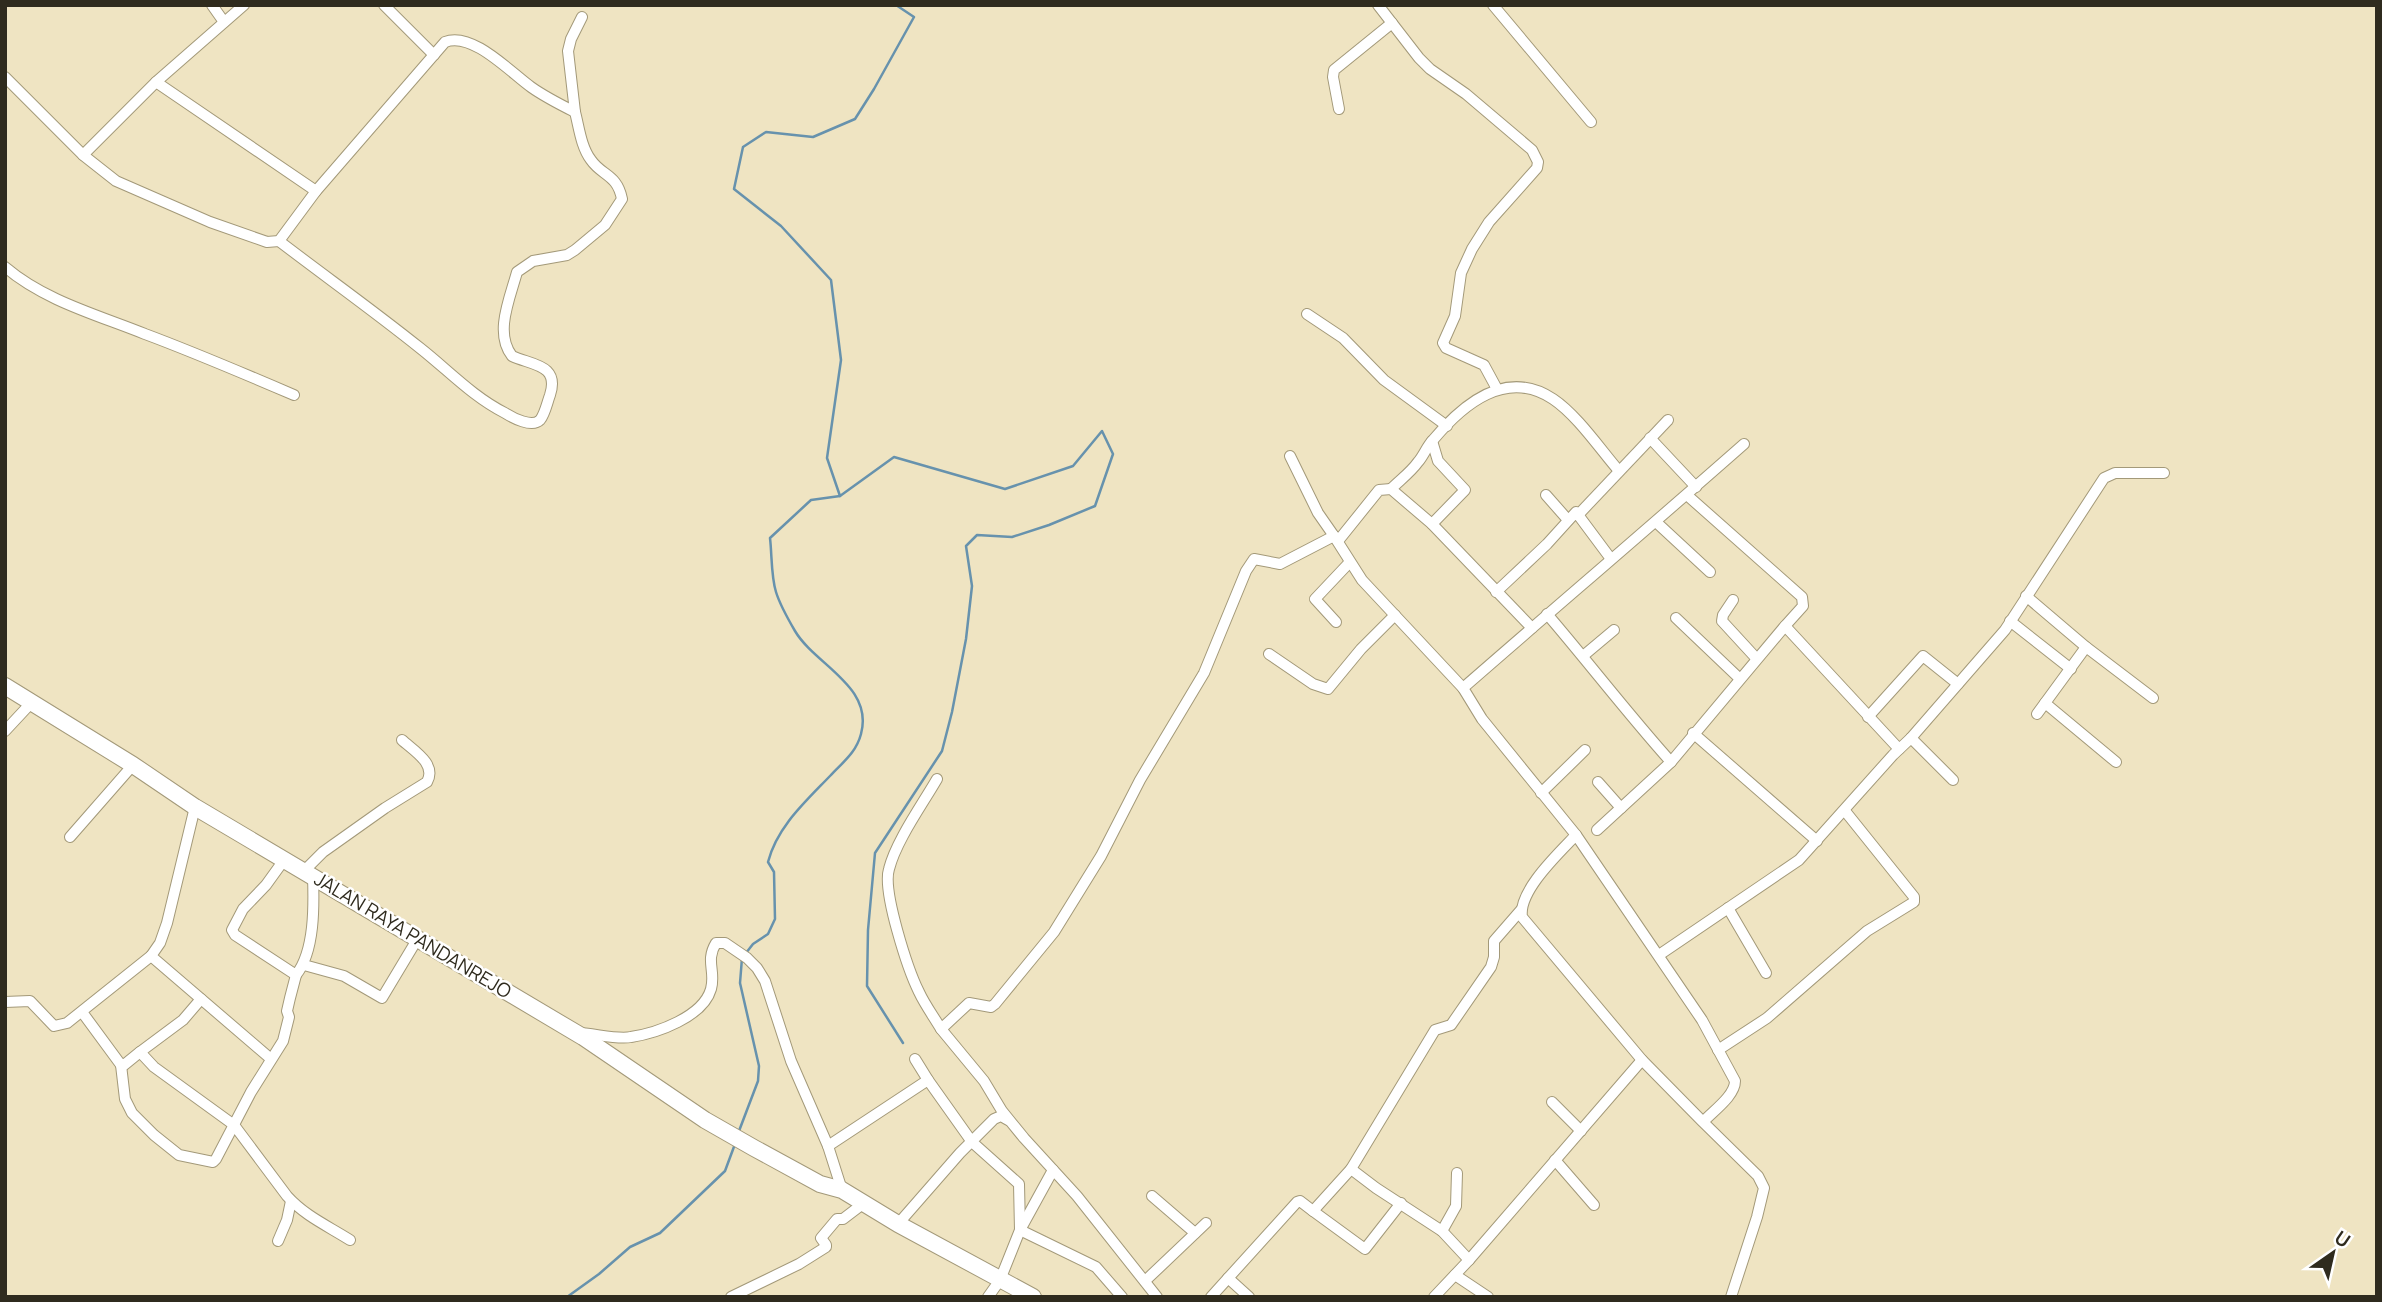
<svg xmlns="http://www.w3.org/2000/svg" width="2382" height="1302" font-family="Manrope,sans-serif">
<style>
.lines{fill:none;stroke-linecap:round;stroke-linejoin:round}
.stream{stroke:#6792ad;stroke-width:2.5}
.street-casing{stroke:#a39979;stroke-width:12}
.secondary-casing{stroke:#a39979;stroke-width:18}
.street{stroke:#fff;stroke-width:10}
.secondary{stroke:#fff;stroke-width:16}
.labels{text-anchor:middle;stroke-width:5;stroke-linejoin:round;paint-order:stroke}
.street-label{font-size:19px;fill:#2f2b1e;stroke:#fff}
</style>
<rect width="100%" height="100%" fill="#efe4c2"/>
<g class="lines">
<g class="stream">
<path d="M896 5 914 17 874 89 855 119 813 137 766 132 743 147 734 189 781 226 831 280 841 360 827 458 840 496 894 457 1005 489 1073 466 1102 431 1113 454 1095 506 1049 525 1012 537 977 535 966 546 972 586 966 639 952 712 942 751 875 853 868 930 867 986 903 1043"/>
<path d="M746 953 753 944 768 934 775 919 774 872 768 862C777 827 805 802 830 776 843 762 856 753 861 734 874 686 815 665 795 631 788 619 780 605 776 592 771 576 772 555 770 538L811 500 840 496"/>
<path d="M739 1131 758 1081 759 1066 740 983 742 958"/>
<path d="M567 1297 599 1274 630 1247 660 1233 725 1171 735 1144"/>
</g>
<g class="street-casing">
<g id="street">
<path d="M212 5 224 22"/>
<path d="M244 5 156 82 316 191"/>
<path d="M384 5 434 55"/>
<path d="M1378 5 1419 58 1430 69 1466 94 1532 150 1538 162 1537 168 1489 222 1472 249 1461 273 1455 316 1443 343 1446 348 1484 365 1497 389"/>
<path d="M1493 5 1591 122"/>
<path d="M5 77 83 155"/>
<path d="M156 82 83 155 116 181 210 222 267 242 279 241 316 191 445 42C472 31 510 72 531 87 545 97 559 104 575 112L568 51 571 39 582 17"/>
<path d="M1339 109 1333 77 1334 70 1392 23"/>
<path d="M279 241C326 277 374 311 420 348 448 370 473 397 505 413 513 418 532 428 540 420 545 414 547 403 550 395 560 364 531 365 512 356 494 333 510 298 517 272L533 261 567 255 575 250 605 225 622 199C617 174 602 176 591 160 581 147 579 127 575 112"/>
<path d="M5 267C45 301 98 315 145 334 196 353 245 374 294 395"/>
<path d="M1307 314 1343 338 1384 380 1447 426"/>
<path d="M1650 438 1696 487"/>
<path d="M1290 456 1318 513 1334 536"/>
<path d="M1391 489C1400 480 1411 472 1418 462 1424 455 1427 446 1433 440 1463 404 1506 368 1553 399 1577 415 1600 449 1619 471"/>
<path d="M1546 495 1568 520"/>
<path d="M1688 496 1802 597 1803 606 1785 626"/>
<path d="M1578 515 1668 420"/>
<path d="M1656 522 1710 572"/>
<path d="M1432 524 1465 490 1438 461 1432 441"/>
<path d="M1338 541 1379 490 1391 489 1432 524 1532 628"/>
<path d="M1496 592 1547 544 1576 512 1611 559"/>
<path d="M2026 596 2086 647"/>
<path d="M1733 600 1723 615 1722 621 1756 658"/>
<path d="M1547 614C1589 663 1628 714 1671 762"/>
<path d="M1676 618 1739 678"/>
<path d="M2010 621 2071 669"/>
<path d="M1336 622 1315 599 1349 563"/>
<path d="M1269 654 1313 684 1328 689 1361 649 1395 615"/>
<path d="M1583 656 1614 630"/>
<path d="M2045 703 2116 762"/>
<path d="M2037 714 2086 647 2153 698"/>
<path d="M1868 717 1923 656 1958 684"/>
<path d="M5 731 32 702"/>
<path d="M1693 733 1817 841"/>
<path d="M1911 738 1953 780"/>
<path d="M937 779C922 805 896 841 889 869 882 891 908 970 919 992 925 1005 934 1017 941 1029"/>
<path d="M1598 782 1621 808"/>
<path d="M1541 793 1585 750"/>
<path d="M195 807 167 923 160 943 151 956 271 1059"/>
<path d="M1597 830 1671 762 1785 626 1899 749"/>
<path d="M1576 835 1482 719 1463 688C1557 606 1651 526 1744 444"/>
<path d="M70 837 133 765"/>
<path d="M284 860 266 885 243 909 232 930 235 935 296 975C315 951 314 905 313 876"/>
<path d="M304 871 323 852 385 808 427 782C437 764 414 751 402 740"/>
<path d="M1728 908 1766 973"/>
<path d="M1659 955 1799 860 1893 755 1911 738 2005 630 2104 478 2115 473H2164"/>
<path d="M304 965 344 976 382 998 418 938"/>
<path d="M201 999 183 1020 140 1052 154 1067 234 1125 287 1196C305 1216 328 1226 350 1240"/>
<path d="M5 1002 30 1001 54 1026 67 1023 151 956"/>
<path d="M82 1012 121 1065H124L140 1052"/>
<path d="M577 1033C593 1033 617 1040 631 1037 657 1033 703 1017 711 989 716 971 705 961 716 943H725L747 958 757 968 765 981 791 1061 828 1146 842 1190"/>
<path d="M1718 1050 1767 1018 1867 931 1914 902V897L1845 811"/>
<path d="M915 1059 928 1080"/>
<path d="M121 1065 125 1099 132 1113 154 1135 179 1155 213 1162 216 1159 251 1092 283 1041 289 1017 287 1011 290 998 296 975"/>
<path d="M1552 1102 1581 1131"/>
<path d="M1703 1122 1642 1060 1522 917C1518 891 1559 853 1576 835L1702 1020 1735 1081C1735 1096 1713 1111 1703 1122L1758 1176 1764 1188 1757 1217 1731 1297"/>
<path d="M828 1146 928 1080 972 1142 1019 1184 1020 1230 1096 1267 1122 1297"/>
<path d="M1555 1160 1594 1205"/>
<path d="M1152 1196 1195 1233"/>
<path d="M1313 1211 1365 1249 1401 1203"/>
<path d="M898 1224 960 1153 994 1119 1001 1116 1008 1120"/>
<path d="M1442 1231 1456 1206 1457 1173"/>
<path d="M278 1241 287 1220 291 1201"/>
<path d="M1469 1260 1442 1231 1376 1188 1351 1169 1435 1030 1451 1025 1491 967 1494 957V941L1521 910"/>
<path d="M1455 1275 1488 1297"/>
<path d="M1228 1278 1249 1297"/>
<path d="M1145 1281 1206 1223"/>
<path d="M731 1297 799 1264 826 1247V1245L821 1238 837 1219H843L864 1203"/>
<path d="M988 1297 1000 1280 1020 1230 1053 1170"/>
<path d="M1157 1297 1077 1196 1024 1138 1002 1111 984 1081 941 1029 969 1003 991 1007 995 1004 1054 932 1101 856 1140 780 1204 673 1246 571 1254 559 1280 564 1334 536 1362 580 1463 688"/>
<path d="M1211 1297 1297 1202 1300 1201 1313 1211 1351 1169"/>
<path d="M1434 1297 1469 1260 1642 1060"/>
</g>
</g>
<g class="secondary-casing">
<path id="secondary" d="M5 686 133 765 195 807 583 1037 705 1120 754 1148 820 1184 842 1190 898 1224 1033 1297"/>
</g>
<use href="#street" class="street"/>
<use href="#secondary" class="secondary"/>
</g>
<g class="labels">
<g class="street-label">
<text transform="translate(413 935) rotate(31)" y="7">JALAN RAYA PANDANREJO</text>
</g>
</g>
<rect width="2382" height="1302" fill="none" stroke="#2f2b1e" stroke-width="14"/>
<g transform="translate(2333 1253) rotate(34)" stroke="#ffffff" stroke-width="5" paint-order="stroke">
<path d="M0-5L12 26L0 18L-12 26Z" fill="#2f2b1e"/>
<text y="-10" font-size="19" font-weight="bold" text-anchor="middle" fill="#2f2b1e">U</text>
</g>
</svg>
